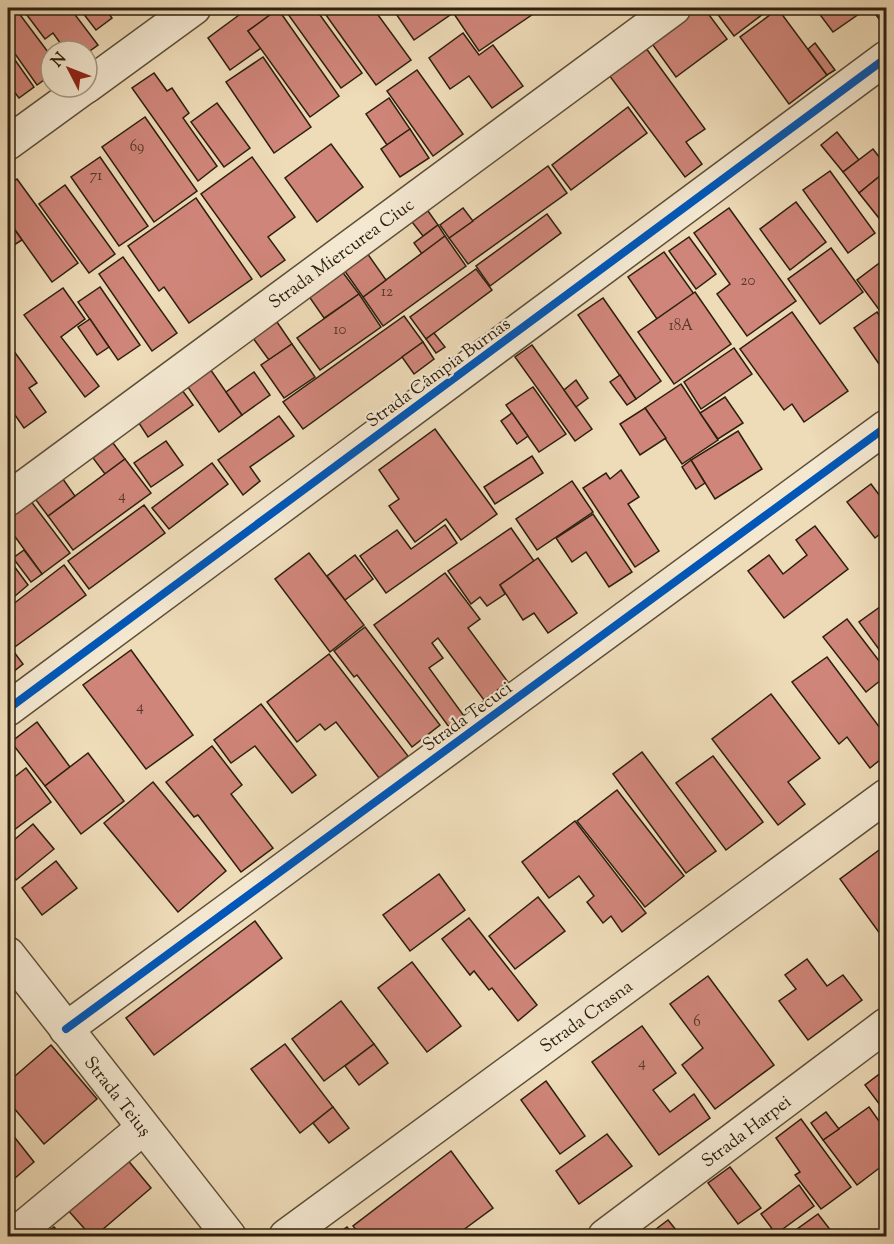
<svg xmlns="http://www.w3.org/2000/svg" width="894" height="1244" font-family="'Sorts Mill Goudy',serif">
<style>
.building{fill:#cf8579;stroke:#2d200f;stroke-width:1.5}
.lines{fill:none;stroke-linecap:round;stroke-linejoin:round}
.minor-casing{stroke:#5d4f39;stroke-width:36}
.minor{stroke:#f4e8d1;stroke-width:33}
.cycleway-casing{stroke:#f4e8d1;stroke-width:11}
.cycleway{stroke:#0057b8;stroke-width:8}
.labels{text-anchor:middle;stroke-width:4.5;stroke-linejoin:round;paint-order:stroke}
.number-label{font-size:15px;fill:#56392a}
.street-label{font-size:18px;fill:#2d200f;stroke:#f4e8d1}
</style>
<rect width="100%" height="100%" fill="#eedbb8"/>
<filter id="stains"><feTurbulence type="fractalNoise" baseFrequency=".00333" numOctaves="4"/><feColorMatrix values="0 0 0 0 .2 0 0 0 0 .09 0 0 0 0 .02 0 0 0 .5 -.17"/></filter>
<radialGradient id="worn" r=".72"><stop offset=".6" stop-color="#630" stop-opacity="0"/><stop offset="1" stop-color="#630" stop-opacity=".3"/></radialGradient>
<g class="building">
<path d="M8 8H15L51 56V75L37 85 8 44Z"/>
<path d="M35 8H70L98 45 87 53 66 51 53 33 45 39 27 15Z"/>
<path d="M79 8H105L112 18 96 30Z"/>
<path d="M233 8H265L270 15 248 31 261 48 230 70 208 38 239 15Z"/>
<path d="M288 8H315L362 73 341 88 285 10Z"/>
<path d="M321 8H373L411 60 376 85Z"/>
<path d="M392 8H444L450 15 414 40Z"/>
<path d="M457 8H542L479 51 452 11Z"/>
<path d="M695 8H704L727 39 676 77 650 41Z"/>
<path d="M713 8H771L734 36Z"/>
<path d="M815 8H866V9L833 32Z"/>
<path d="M871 8H886V26L885 27Z"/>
<path d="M278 9 339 96 310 117 248 31Z"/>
<path d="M778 9 827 75 789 104 740 37Z"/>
<path d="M463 33 479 55 493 45 523 86 492 108 469 76 450 89 429 58Z"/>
<path d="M815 43 835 70 827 75 808 49Z"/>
<path d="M643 44 705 129 686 142 702 164 685 177 606 71Z"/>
<path d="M8 50 34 87 19 98 9 85 8 87Z"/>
<path d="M263 57 311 127 274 153 226 82Z"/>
<path d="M417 70 463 134 433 156 387 91Z"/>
<path d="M154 73 167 91 172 88 189 113 183 118 217 166 198 181 132 88Z"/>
<path d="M389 98 410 129 387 145 366 114Z"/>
<path d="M217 103 250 148 224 167 191 122Z"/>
<path d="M628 107 647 133 571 190 552 165Z"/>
<path d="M145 117 197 191 154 222 102 147Z"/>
<path d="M410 129 429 158 400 177 381 149Z"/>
<path d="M837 132 859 160 843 172 821 145Z"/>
<path d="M331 144 363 187 317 222 285 178Z"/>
<path d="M873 149 886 166V171L859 193 843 172Z"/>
<path d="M100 157 148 226 119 246 71 177Z"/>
<path d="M252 157 295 217 268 237 285 260 261 277 201 194Z"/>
<path d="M548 166 567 193 468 264 449 238Z"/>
<path d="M830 171 875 233 848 253 803 190Z"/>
<path d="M886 171V227L859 193Z"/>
<path d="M17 179 78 263 52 282 8 220V186Z"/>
<path d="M65 185 115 254 89 273 39 204Z"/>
<path d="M196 198 252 279 189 323 164 287 159 291 128 246Z"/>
<path d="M796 202 826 242 790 270 760 229Z"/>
<path d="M463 208 473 221 449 238 440 225Z"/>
<path d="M729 208 796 301 747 336 717 294 730 284 694 233Z"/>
<path d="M428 211 438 225 423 236 412 222Z"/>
<path d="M547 214 561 233 490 286 476 266Z"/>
<path d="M8 220 22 240 14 245 8 236Z"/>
<path d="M438 225 445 236 422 254 414 243Z"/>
<path d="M445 236 466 266 383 326 363 297Z"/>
<path d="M689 237 716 274 696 289 669 251Z"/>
<path d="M831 248 863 292 820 324 788 279Z"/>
<path d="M664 252 694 294 657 319 628 277Z"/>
<path d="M367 253 386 280 363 297 344 270Z"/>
<path d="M123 257 177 333 152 351 99 274Z"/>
<path d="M882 261 886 267V319L857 280Z"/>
<path d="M476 269 492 290 426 339 410 317Z"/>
<path d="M341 270 359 294 324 318 308 295Z"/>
<path d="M100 287 140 345 118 360 78 302Z"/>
<path d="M63 288 85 319 61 337 99 386 85 397 24 315Z"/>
<path d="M695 292 731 344 674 384 638 332Z"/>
<path d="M359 294 381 327 320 370 297 338Z"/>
<path d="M603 298 661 381 636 399 578 315Z"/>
<path d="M792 312 848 391 804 422 792 404 784 410 740 349Z"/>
<path d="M877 312 886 325V374L854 328Z"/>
<path d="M404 316 423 342 303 429 283 402Z"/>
<path d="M90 319 109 347 97 355 78 327Z"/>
<path d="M277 322 292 344 269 360 253 338Z"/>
<path d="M434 333 445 347 436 353 426 339Z"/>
<path d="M423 342 434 359 414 374 402 357Z"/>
<path d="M8 343 37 383 29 388 46 412 24 428 8 405Z"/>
<path d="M292 344 315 377 284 398 261 365Z"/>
<path d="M532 345 592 429 575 441 515 357Z"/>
<path d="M734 348 752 374 701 409 684 382Z"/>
<path d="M208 366 242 415 219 432 185 383Z"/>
<path d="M254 372 270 395 242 415 226 392Z"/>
<path d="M620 375 636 399 627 405 610 382Z"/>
<path d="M576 380 588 398 576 407 564 390Z"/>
<path d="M681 384 718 440 682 464 645 408Z"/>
<path d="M179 386 193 405 148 437 135 417Z"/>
<path d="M533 387 566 434 539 452 506 405Z"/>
<path d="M725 397 743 423 718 439 700 413Z"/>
<path d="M645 408 666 438 640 455 620 424Z"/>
<path d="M512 413 528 436 517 444 501 421Z"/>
<path d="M279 416 294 436 250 467 260 481 243 495 218 460Z"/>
<path d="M435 429 497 514 461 540 446 519 415 542 389 506 399 499 379 470Z"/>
<path d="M738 431 762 469 715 499 691 460Z"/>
<path d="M166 441 183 465 151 487 134 463Z"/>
<path d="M113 443 125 459 105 474 93 458Z"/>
<path d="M532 456 543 473 495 504 484 487Z"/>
<path d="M125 459 151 493 73 550 48 516Z"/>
<path d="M691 460 705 483 696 489 682 467Z"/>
<path d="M212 463 228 484 169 529 152 508Z"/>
<path d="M621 470 639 497 628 504 659 551 635 567 583 488 606 473 610 479Z"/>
<path d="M60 475 75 496 48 516 33 496Z"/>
<path d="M572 481 593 512 537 550 516 519Z"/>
<path d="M871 484 886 504V529L875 538 847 502Z"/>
<path d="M30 500 70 553 42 574 8 527V517Z"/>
<path d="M144 505 165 533 89 589 68 561Z"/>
<path d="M593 514 632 572 609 587 586 552 572 562 556 538Z"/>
<path d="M445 525 457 543 386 593 360 556 397 530 411 549Z"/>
<path d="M815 526 848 569 784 618 748 571 769 555 783 574 807 555 796 540Z"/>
<path d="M511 528 534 561 500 585 505 594 487 606 480 597 471 604 448 571Z"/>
<path d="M24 550 42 574 31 582 13 558Z"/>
<path d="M309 553 364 625 330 652 275 579Z"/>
<path d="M355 555 373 579 345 600 327 576Z"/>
<path d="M8 558 28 585 8 602Z"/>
<path d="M538 558 577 613 548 633 534 613 523 620 500 585Z"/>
<path d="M64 565 86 595 12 649 8 643V608Z"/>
<path d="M445 573 480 619 468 628 508 682 484 700 438 638 432 643 443 658 429 668 464 716 449 727 374 625Z"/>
<path d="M884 604 886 607V659L859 622Z"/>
<path d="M847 619 886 670V676L866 692 823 637Z"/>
<path d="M365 627 440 725 412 747 357 675 354 677 334 651Z"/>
<path d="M8 644 23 664 8 676Z"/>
<path d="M131 650 193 735 146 769 83 685Z"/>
<path d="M329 654 408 756 379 778 336 722 325 730 320 724 297 742 267 702Z"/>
<path d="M827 657 886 736V755L870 768 847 737 839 744 792 682Z"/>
<path d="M771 694 820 758 788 782 805 804 778 825 712 739Z"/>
<path d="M261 704 316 775 292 793 255 746 231 763 214 740Z"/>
<path d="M37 722 70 767 45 786 11 742Z"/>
<path d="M212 746 242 785 231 794 273 848 241 872 198 815 194 817 166 782Z"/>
<path d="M642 752 716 851 686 873 613 774Z"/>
<path d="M88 753 124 801 81 834 45 786Z"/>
<path d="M713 756 763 822 726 850 676 783Z"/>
<path d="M26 768 51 802 14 830 8 822V782Z"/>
<path d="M153 782 226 871 178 912 104 823Z"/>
<path d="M617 790 684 876 645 907 577 821Z"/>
<path d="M575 821 646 913 622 932 611 916 603 923 587 902 594 896 579 876 549 898 522 862Z"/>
<path d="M33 824 54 849 16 880 8 869V845Z"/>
<path d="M886 845V942L840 879Z"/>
<path d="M56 861 77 888 42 915 22 888Z"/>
<path d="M439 874 465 910 410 951 383 915Z"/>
<path d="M538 897 565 931 515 969 489 936Z"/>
<path d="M469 918 537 1005 518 1021 492 988 489 990 474 971 470 975 442 939Z"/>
<path d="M255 921 282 958 154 1055 126 1018Z"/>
<path d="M807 959 827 986 843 975 862 1000 808 1040 779 1001 796 989 785 975Z"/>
<path d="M412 962 461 1026 427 1052 378 988Z"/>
<path d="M708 976 774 1065 715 1109 682 1065 703 1048 670 1004Z"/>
<path d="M341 1001 374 1044 324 1081 292 1039Z"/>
<path d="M642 1026 676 1073 653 1090 670 1112 694 1094 710 1118 659 1155 592 1062Z"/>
<path d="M285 1044 333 1107 300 1133 251 1069Z"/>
<path d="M374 1044 388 1063 359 1085 345 1066Z"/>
<path d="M51 1045 97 1099 44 1144 8 1101V1082Z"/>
<path d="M886 1069V1113L865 1085Z"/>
<path d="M546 1081 585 1136 560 1154 521 1100Z"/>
<path d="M333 1107 349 1128 329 1143 313 1123Z"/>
<path d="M869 1107 886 1131V1163L857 1185 823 1140Z"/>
<path d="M826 1112 839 1129 823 1140 811 1123Z"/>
<path d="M801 1119 851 1187 821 1209 795 1175 800 1172 776 1138Z"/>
<path d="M8 1129 34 1162 8 1184Z"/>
<path d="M607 1134 632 1166 579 1204 556 1171Z"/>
<path d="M451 1151 493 1208 455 1236H361L353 1226Z"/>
<path d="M126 1158 151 1188 95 1236H91L67 1209Z"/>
<path d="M730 1167 761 1208 738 1224 708 1183Z"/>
<path d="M799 1185 814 1206 776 1234 761 1214Z"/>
<path d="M818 1214 835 1236H796L793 1232Z"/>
<path d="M668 1220 681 1236H647Z"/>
<path d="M54 1227 62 1236H42Z"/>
<path d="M347 1227 354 1236H334Z"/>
</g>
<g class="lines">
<g class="minor-casing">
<g id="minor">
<path d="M87 86 194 8"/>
<path d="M8 143 85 87"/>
<path d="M8 499 674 8"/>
<path d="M8 709 886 58"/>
<path d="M8 954 229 1236"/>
<path d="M66 1029 886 427"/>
<path d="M13 1236 143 1128"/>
<path d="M286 1236 886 796"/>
<path d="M605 1236 886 1025"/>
</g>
</g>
<use href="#minor" class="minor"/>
<g class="cycleway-casing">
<g id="cycleway">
<path d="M8 709 886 58"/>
<path d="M66 1029 886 427"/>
</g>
</g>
<use href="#cycleway" class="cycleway"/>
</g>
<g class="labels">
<g class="number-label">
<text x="137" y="151">69</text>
<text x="96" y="180">71</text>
<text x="748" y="285">20</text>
<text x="387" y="296">12</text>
<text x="681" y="330">18A</text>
<text x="340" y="334">10</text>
<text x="122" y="500">4</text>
<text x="140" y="711">4</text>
<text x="697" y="1026">6</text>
<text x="642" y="1067">4</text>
</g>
<g class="street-label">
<text transform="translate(341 253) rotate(-36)" y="6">Strada Miercurea Ciuc</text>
<text transform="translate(438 372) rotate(-36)" y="6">Strada Câmpia Burnas</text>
<text transform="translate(467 716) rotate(-36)" y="6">Strada Tecuci</text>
<text transform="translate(586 1016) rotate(-36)" y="6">Strada Crasna</text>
<text transform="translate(118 1096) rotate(52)" y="6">Strada Teiuș</text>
<text transform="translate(746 1131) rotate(-37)" y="6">Strada Harpei</text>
</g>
</g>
<rect width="894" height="1244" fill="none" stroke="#eedbb8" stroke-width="30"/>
<rect x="9" y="9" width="876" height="1226" fill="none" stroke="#2d200f" stroke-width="3"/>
<rect x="15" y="15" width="864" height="1214" fill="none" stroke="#2d200f" stroke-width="1.5"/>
<g transform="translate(69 69) rotate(312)"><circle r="28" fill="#f4e8d1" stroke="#a49883" stroke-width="1.5"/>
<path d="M0-4.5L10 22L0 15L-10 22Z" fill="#8f2418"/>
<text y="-9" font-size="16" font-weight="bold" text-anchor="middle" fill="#2d200f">N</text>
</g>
<rect width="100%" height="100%" filter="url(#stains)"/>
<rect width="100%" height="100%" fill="url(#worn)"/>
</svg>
